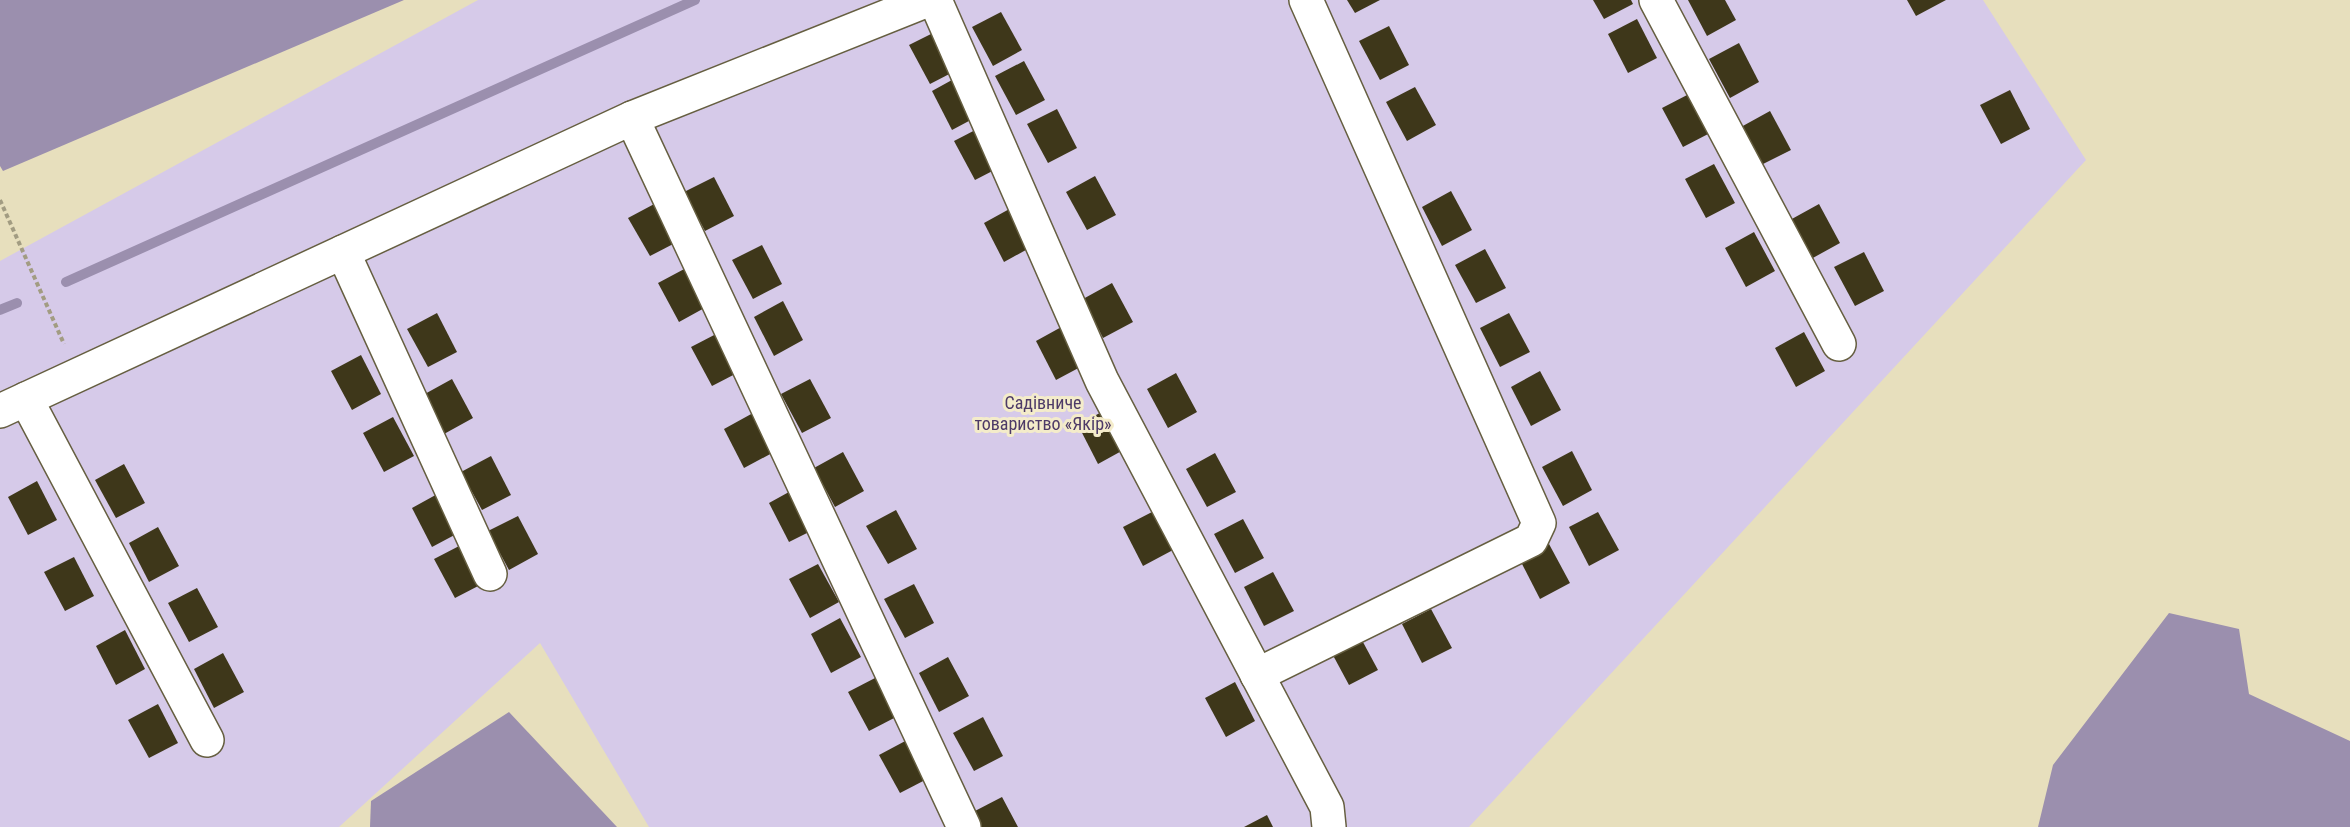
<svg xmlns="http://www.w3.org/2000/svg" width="2350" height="827" font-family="'Roboto Condensed',sans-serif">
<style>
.green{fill:#d6cae9}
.water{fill:#9b8fae}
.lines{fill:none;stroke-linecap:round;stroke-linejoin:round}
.stream{stroke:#9b8fae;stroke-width:10}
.building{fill:#3e371a}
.minor-casing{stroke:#665f41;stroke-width:36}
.path{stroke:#a29c82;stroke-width:4;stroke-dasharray:4.5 3;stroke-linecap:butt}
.minor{stroke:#fff;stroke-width:33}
.labels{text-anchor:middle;stroke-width:6;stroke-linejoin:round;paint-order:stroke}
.park-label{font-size:18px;fill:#4d3a67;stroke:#f4ecca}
</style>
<rect width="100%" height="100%" fill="#e7dfbd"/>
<path class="green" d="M478 0H1983L2086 160 1469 827H649L540 643 339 827H0V261Z"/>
<g class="water">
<path d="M0 0H404L3 171 0 166Z"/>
<path d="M2169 613 2239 629 2249 694 2350 741V827H2038L2053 765Z"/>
<path d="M509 712 617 827H370L371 801Z"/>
</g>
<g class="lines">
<g class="stream">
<path d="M66 282 695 0"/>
<path d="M0 310 17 303"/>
</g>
</g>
<g class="building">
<path d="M1347 0H1380L1355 13Z"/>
<path d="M1593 0H1631L1633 4 1604 19Z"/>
<path d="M1688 0H1725L1736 20 1707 36Z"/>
<path d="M1907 0H1946L1916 16Z"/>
<path d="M1001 12 1022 50 993 66 972 27Z"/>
<path d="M1637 19 1657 58 1628 73 1608 34Z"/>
<path d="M1389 26 1409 65 1380 80 1359 41Z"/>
<path d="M939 30 959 69 930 84 909 45Z"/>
<path d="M1739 43 1759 82 1730 98 1709 59Z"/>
<path d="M1024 61 1045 100 1016 115 995 76Z"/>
<path d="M961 75 982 114 952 130 932 91Z"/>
<path d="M1415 87 1436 125 1407 141 1386 102Z"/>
<path d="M2010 90 2030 129 2001 144 1980 105Z"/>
<path d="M1691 93 1712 132 1683 147 1662 108Z"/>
<path d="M1057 109 1077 148 1048 163 1027 124Z"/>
<path d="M1770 111 1791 150 1761 165 1741 127Z"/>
<path d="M983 126 1004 165 975 180 954 141Z"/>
<path d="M1714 164 1735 203 1706 218 1685 179Z"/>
<path d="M1095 176 1116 215 1087 230 1066 192Z"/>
<path d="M714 177 734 216 705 231 684 192Z"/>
<path d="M1451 191 1472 230 1442 246 1422 207Z"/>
<path d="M658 202 679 241 650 256 628 218Z"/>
<path d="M1819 204 1840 243 1811 259 1790 220Z"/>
<path d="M1013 207 1033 246 1004 262 984 223Z"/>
<path d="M1754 232 1775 271 1746 287 1725 248Z"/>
<path d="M762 245 782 284 753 299 732 260Z"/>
<path d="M1485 249 1506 288 1476 303 1455 265Z"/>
<path d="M1864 252 1884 291 1855 306 1834 267Z"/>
<path d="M688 267 708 306 679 322 658 283Z"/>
<path d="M1112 283 1133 322 1103 338 1083 299Z"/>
<path d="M783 301 803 340 774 356 754 317Z"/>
<path d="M437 313 457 352 428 367 407 329Z"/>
<path d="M1509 313 1530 352 1500 367 1480 328Z"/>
<path d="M1065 325 1086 364 1056 380 1036 341Z"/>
<path d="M720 332 741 371 712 386 691 347Z"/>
<path d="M1804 332 1825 371 1796 387 1775 348Z"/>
<path d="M361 355 381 394 352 410 331 371Z"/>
<path d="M1540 371 1561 410 1531 426 1511 387Z"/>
<path d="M1176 373 1197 412 1168 428 1147 389Z"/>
<path d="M452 379 473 418 444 434 423 395Z"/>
<path d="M810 379 831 418 802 433 781 394Z"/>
<path d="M1107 409 1127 448 1098 464 1078 425Z"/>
<path d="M753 413 774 452 744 468 724 429Z"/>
<path d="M393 417 414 456 384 472 363 433Z"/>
<path d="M1572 451 1592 490 1563 506 1542 467Z"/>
<path d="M843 452 864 491 835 507 814 468Z"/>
<path d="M1215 453 1236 492 1207 507 1186 469Z"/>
<path d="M491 456 511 495 482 510 461 472Z"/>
<path d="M124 464 145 503 116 518 95 480Z"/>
<path d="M37 481 57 520 28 535 8 497Z"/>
<path d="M798 487 819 527 789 542 769 503Z"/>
<path d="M441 492 462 531 432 547 412 508Z"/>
<path d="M896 510 917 549 888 564 866 526Z"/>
<path d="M1152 512 1173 550 1143 566 1123 527Z"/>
<path d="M1598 512 1619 550 1589 566 1569 527Z"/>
<path d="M518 516 538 554 509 570 488 531Z"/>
<path d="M1243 519 1264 558 1235 573 1214 534Z"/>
<path d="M158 527 179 566 149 582 129 543Z"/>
<path d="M463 544 484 583 455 598 434 559Z"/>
<path d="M1549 544 1570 583 1540 599 1520 560Z"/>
<path d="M74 557 94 596 65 611 44 572Z"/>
<path d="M818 564 839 602 810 618 789 579Z"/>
<path d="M1273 572 1294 611 1264 626 1244 587Z"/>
<path d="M914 584 934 623 905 638 884 599Z"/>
<path d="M197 588 218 627 189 642 168 603Z"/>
<path d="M1431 609 1452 648 1422 663 1402 624Z"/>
<path d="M840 618 861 657 831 673 811 634Z"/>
<path d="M125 630 145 669 116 685 96 646Z"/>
<path d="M1357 631 1378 670 1349 685 1328 646Z"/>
<path d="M223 653 244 692 214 708 194 669Z"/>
<path d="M948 657 969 696 939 712 919 673Z"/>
<path d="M877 677 898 716 869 731 848 692Z"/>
<path d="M1235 682 1255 721 1226 737 1205 698Z"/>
<path d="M158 704 178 743 149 758 128 720Z"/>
<path d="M983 717 1003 756 974 771 953 733Z"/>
<path d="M909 739 929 778 900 793 879 755Z"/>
<path d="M1002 797 1018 827H981L973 812Z"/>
<path d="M1267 815 1273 827H1244Z"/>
</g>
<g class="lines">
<g class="minor-casing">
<g id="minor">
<path d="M935 0 1102 381 1327 807 1329 827"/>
<path d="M1656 0 1839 344"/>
<path d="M632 118 964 827"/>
<path d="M343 252 490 574"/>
<path d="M26 399 207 740"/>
<path d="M0 411 632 118 928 0"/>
<path d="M1257 675 1531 540 1539 523 1306 0"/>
</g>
</g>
<path class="path" d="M0 200 64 344"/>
<use href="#minor" class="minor"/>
</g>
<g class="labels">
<g class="park-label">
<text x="1043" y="409">Садівниче<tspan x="1043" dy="21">товариство «Якір»</tspan></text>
</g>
</g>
</svg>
